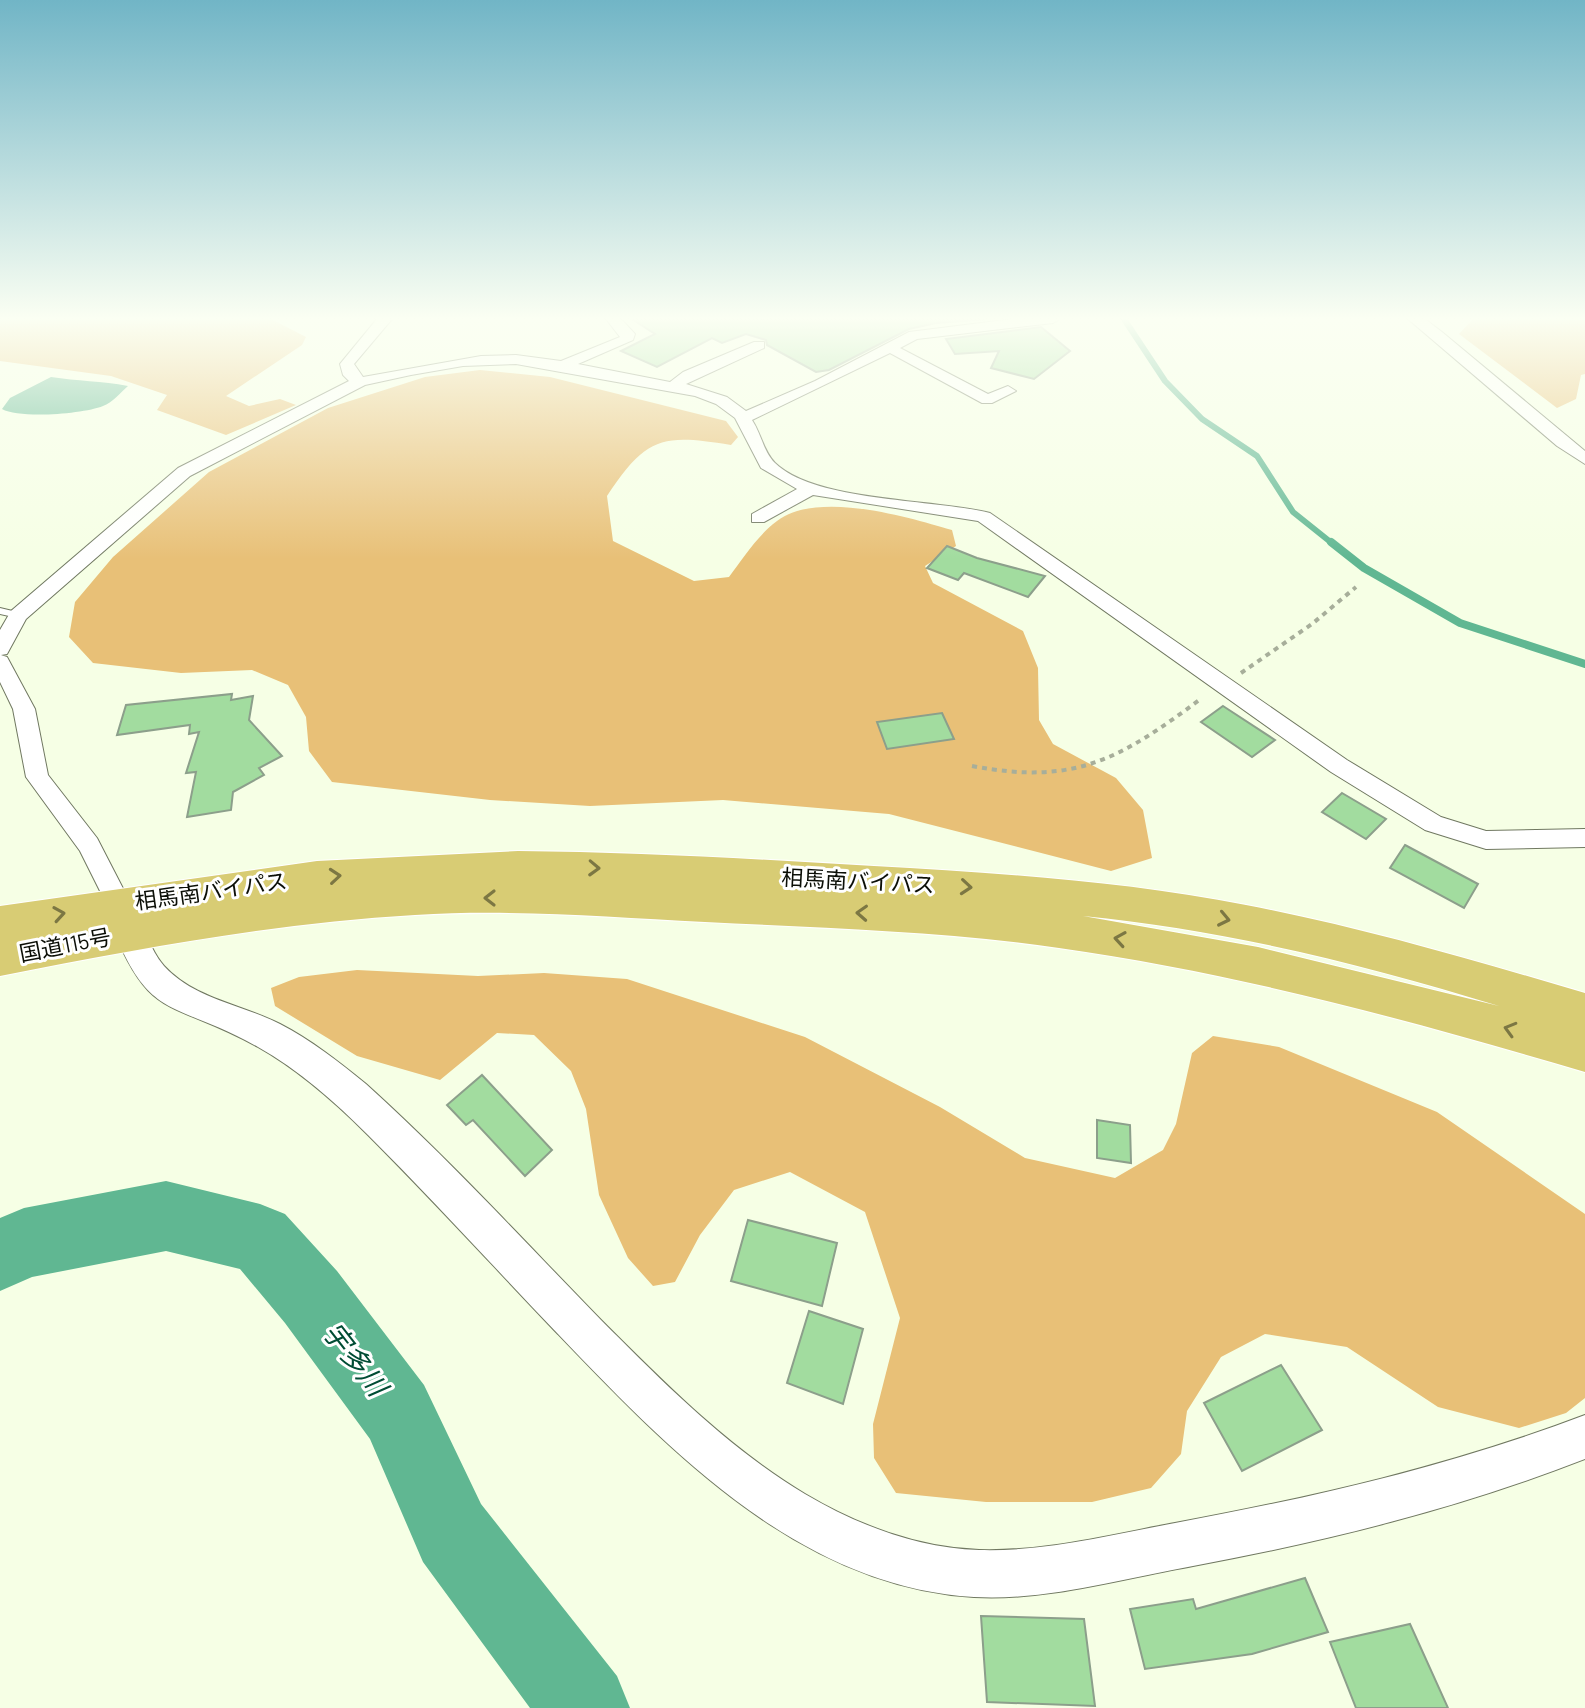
<svg xmlns="http://www.w3.org/2000/svg" width="1585" height="1708" font-family="Barlow,'Noto Sans JP',sans-serif">
<style>
.forest{fill:#e8c077}
.water{fill:#60b792}
.lines{fill:none;stroke-linecap:round;stroke-linejoin:round}
.stream-far1{stroke:#60b792;stroke-width:6}
.stream{stroke:#60b792;stroke-width:8}
.river{fill:#60b792;fill-rule:evenodd}
.building{fill:#a2dc9f;stroke:#8c9f8b;stroke-width:2}
.service-casing{stroke:#707861;stroke-width:2}
.minor-casing{stroke:#707861;stroke-width:2}
.tertiary-casing{stroke:#707861;stroke-width:2}
.trunk-casing{stroke:#fff;stroke-width:2}
.path{stroke:#a7ae9a;stroke-width:4;stroke-dasharray:5 5;stroke-linecap:butt}
.service{fill:#fff;fill-rule:evenodd}
.minor{fill:#fff;fill-rule:evenodd}
.tertiary{fill:#fff;fill-rule:evenodd}
.trunk{fill:#d8cc74;fill-rule:evenodd}
.oneway{stroke:#7c7743}
.labels{text-anchor:middle;stroke-width:6;stroke-linejoin:round;paint-order:stroke}
.street-label{font-size:22px;fill:#0c0f07;stroke:#fff}
.near-water-label{font-size:28px;font-style:italic;fill:#004c34;stroke:#fff}
</style>
<rect width="100%" height="100%" fill="#f6ffe5"/>
<g class="forest">
<path d="M0 319H271L306 337 302 345 226 396 249 406 280 399 296 405 226 435 157 410 167 395 111 376 0 361Z"/>
<path d="M1473 319H1585V374L1581 375 1576 399 1557 408 1459 334Z"/>
<path d="M480 370 550 377 726 421 738 437 731 445C662 434 647 436 607 496L613 541 694 581 729 577C743 558 758 535 777 521 818 490 907 517 952 530L956 546 925 566 933 583 1023 631 1038 668 1039 720 1053 744 1116 778 1143 810 1152 858 1111 871 889 814 723 800 590 806 490 800 332 782 309 751 306 717 288 685 252 670 181 673 93 663 69 637 75 602 113 557 209 472 328 408 425 377Z"/>
<path d="M357 970 478 976 544 973 627 979 805 1037 940 1107 1025 1158 1115 1178 1163 1150 1176 1124 1192 1053 1213 1036 1279 1047 1437 1112 1585 1214V1398L1566 1413 1519 1428 1438 1407 1347 1347 1265 1334 1221 1357 1187 1411 1181 1454 1151 1488 1092 1502H986L896 1493 874 1458 873 1424 900 1318 865 1212 790 1172 734 1190 700 1235 675 1282 653 1286 628 1258 599 1195 586 1109 571 1071 534 1035 497 1033 440 1080 357 1056 275 1006 271 988 299 977Z"/>
</g>
<path class="water" d="M51 377C77 381 102 381 128 386 121 392 112 403 103 406 83 414 20 419 2 409L10 398Z"/>
<g class="lines">
<path class="stream-far1" d="M1124 319 1165 381 1202 419 1257 456 1293 512 1333 544"/>
<path class="stream" d="M1331 542 1364 568 1460 623 1585 664"/>
<path class="river" d="M166 1181 260 1204 285 1214 337 1271 424 1385 481 1504 617 1676 630 1708H530L423 1562 370 1439 285 1323 240 1269 166 1251 32 1277 0 1291V1218L24 1208Z"/>
</g>
<g class="building">
<path d="M632 319H986L936 323 909 329 829 370 816 372 767 345 766 340 746 334 722 343 712 338 657 367 621 351 655 334Z"/>
<path d="M1041 327 1070 351 1034 379 991 368 999 351 955 354 946 339Z"/>
<path d="M947 546 977 558 1045 576 1028 597 964 573 958 580 927 568Z"/>
<path d="M232 694 231 700 253 696 249 720 282 756 259 768 264 775 233 792 231 810 187 817 196 772 186 773 199 732 189 734 190 725 117 735 126 705Z"/>
<path d="M1223 706 1275 740 1252 757 1201 722Z"/>
<path d="M942 713 954 739 887 749 877 722Z"/>
<path d="M1342 793 1386 819 1366 839 1322 812Z"/>
<path d="M1405 845 1478 884 1464 908 1390 868Z"/>
<path d="M482 1075 552 1150 525 1176 473 1120 466 1125 447 1105Z"/>
<path d="M1097 1120 1130 1125 1131 1163 1097 1158Z"/>
<path d="M748 1220 837 1243 822 1306 731 1281Z"/>
<path d="M809 1311 863 1329 843 1404 787 1383Z"/>
<path d="M1281 1365 1322 1430 1242 1471 1204 1403Z"/>
<path d="M1305 1578 1328 1632 1252 1654 1145 1669 1130 1609 1193 1599 1196 1609Z"/>
<path d="M981 1616 1084 1619 1095 1706 987 1702Z"/>
<path d="M1410 1624 1448 1708H1356L1330 1642Z"/>
</g>
<g class="lines">
<g class="service-casing">
<path id="service" d="M0 608 21 613 23 615 18 618 0 614Z"/>
</g>
<g class="minor-casing">
<g id="minor">
<path d="M377 319H392L354 364 363 377 481 356 516 355 561 361 620 337 606 319H621L635 334 633 340 578 364 670 382 683 372 754 342H764V348L686 384 727 397 746 411 815 381 909 332 1013 319H1060L1053 323 917 339 900 348 988 394 1008 386 1016 391 992 403H982L890 353 752 420C761 433 763 451 775 463 815 502 934 499 990 513L1347 760 1441 817 1486 831 1585 829V847L1486 849 1425 830 1331 772 978 521 813 495 764 522H752V514L797 489 761 468 735 418 716 404 695 396 516 364 463 366 411 375 365 385 190 476 26 619 7 654 1 655 7 657 35 709 48 775 97 838 131 904 128 911 119 914 110 911 80 851 26 777 13 709 0 682V630L11 611 178 468 349 381 343 375 340 364Z"/>
<path d="M1408 319H1425L1442 332 1585 451V464L1557 446Z"/>
</g>
</g>
<g class="tertiary-casing">
<path id="tertiary" d="M123 901 134 905C144 925 149 949 164 966 194 999 241 1004 280 1024 311 1040 339 1062 366 1084 448 1158 524 1241 601 1320 664 1383 728 1448 805 1494 857 1525 918 1548 979 1550 1045 1552 1110 1535 1175 1523 1315 1497 1451 1466 1585 1415V1459C1457 1509 1327 1541 1193 1566 1121 1579 1047 1601 974 1597 800 1587 670 1451 558 1334 494 1267 433 1200 368 1135 335 1102 299 1070 258 1047 168 997 149 1025 107 914L112 905Z"/>
</g>
<g class="trunk-casing">
<path id="trunk" d="M518 851C637 852 755 859 874 866 998 873 1124 881 1246 905 1361 927 1473 960 1585 993V1072C1412 1021 1238 973 1059 948 942 931 823 928 705 922 608 917 512 909 415 915 275 923 137 949 0 976V906L317 861ZM1083 916C1225 930 1363 964 1499 1006L1258 947Z"/>
</g>
<g class="path">
<path d="M1241 673 1312 624 1356 587"/>
<path d="M972 766C1077 786 1121 758 1202 698"/>
</g>
<use href="#service" class="service"/>
<use href="#minor" class="minor"/>
<use href="#tertiary" class="tertiary"/>
<use href="#trunk" class="trunk"/>
</g>
<defs><path id="oneway-chevron" d="M-2-3.5L2.5 0L-2 3.5" fill="none" stroke-width="1.6" stroke-linecap="round" stroke-linejoin="round" transform="scale(2)"/></defs>
<g class="oneway">
<use href="#oneway-chevron" transform="translate(594 868) rotate(2)"/>
<use href="#oneway-chevron" transform="translate(335 876) rotate(-5)"/>
<use href="#oneway-chevron" transform="translate(966 887) rotate(5)"/>
<use href="#oneway-chevron" transform="translate(490 898) rotate(-180)"/>
<use href="#oneway-chevron" transform="translate(862 913) rotate(-177)"/>
<use href="#oneway-chevron" transform="translate(59 914) rotate(-9)"/>
<use href="#oneway-chevron" transform="translate(1224 919) rotate(12)"/>
<use href="#oneway-chevron" transform="translate(1120 939) rotate(-171)"/>
<use href="#oneway-chevron" transform="translate(1510 1029) rotate(-164)"/>
</g>
<linearGradient id="sky" x2="0" y2="1"><stop stop-color="#71b5c6"/><stop offset="0.57" stop-color="#fbfff3"/><stop offset="1" stop-color="#fbfff3" stop-opacity="0"/></linearGradient>
<rect width="1585" height="559" fill="url(#sky)"/>
<g class="labels">
<g class="street-label">
<text transform="translate(858 881) rotate(3)" y="8">相馬南バイパス</text>
<text transform="translate(211 891) rotate(-8)" y="8">相馬南バイパス</text>
<text transform="translate(65 945) rotate(-11)" y="8">国道115号</text>
</g>
<g class="near-water-label">
<text transform="translate(355 1359) rotate(52)" y="10">宇多川</text>
</g>
</g>
</svg>
